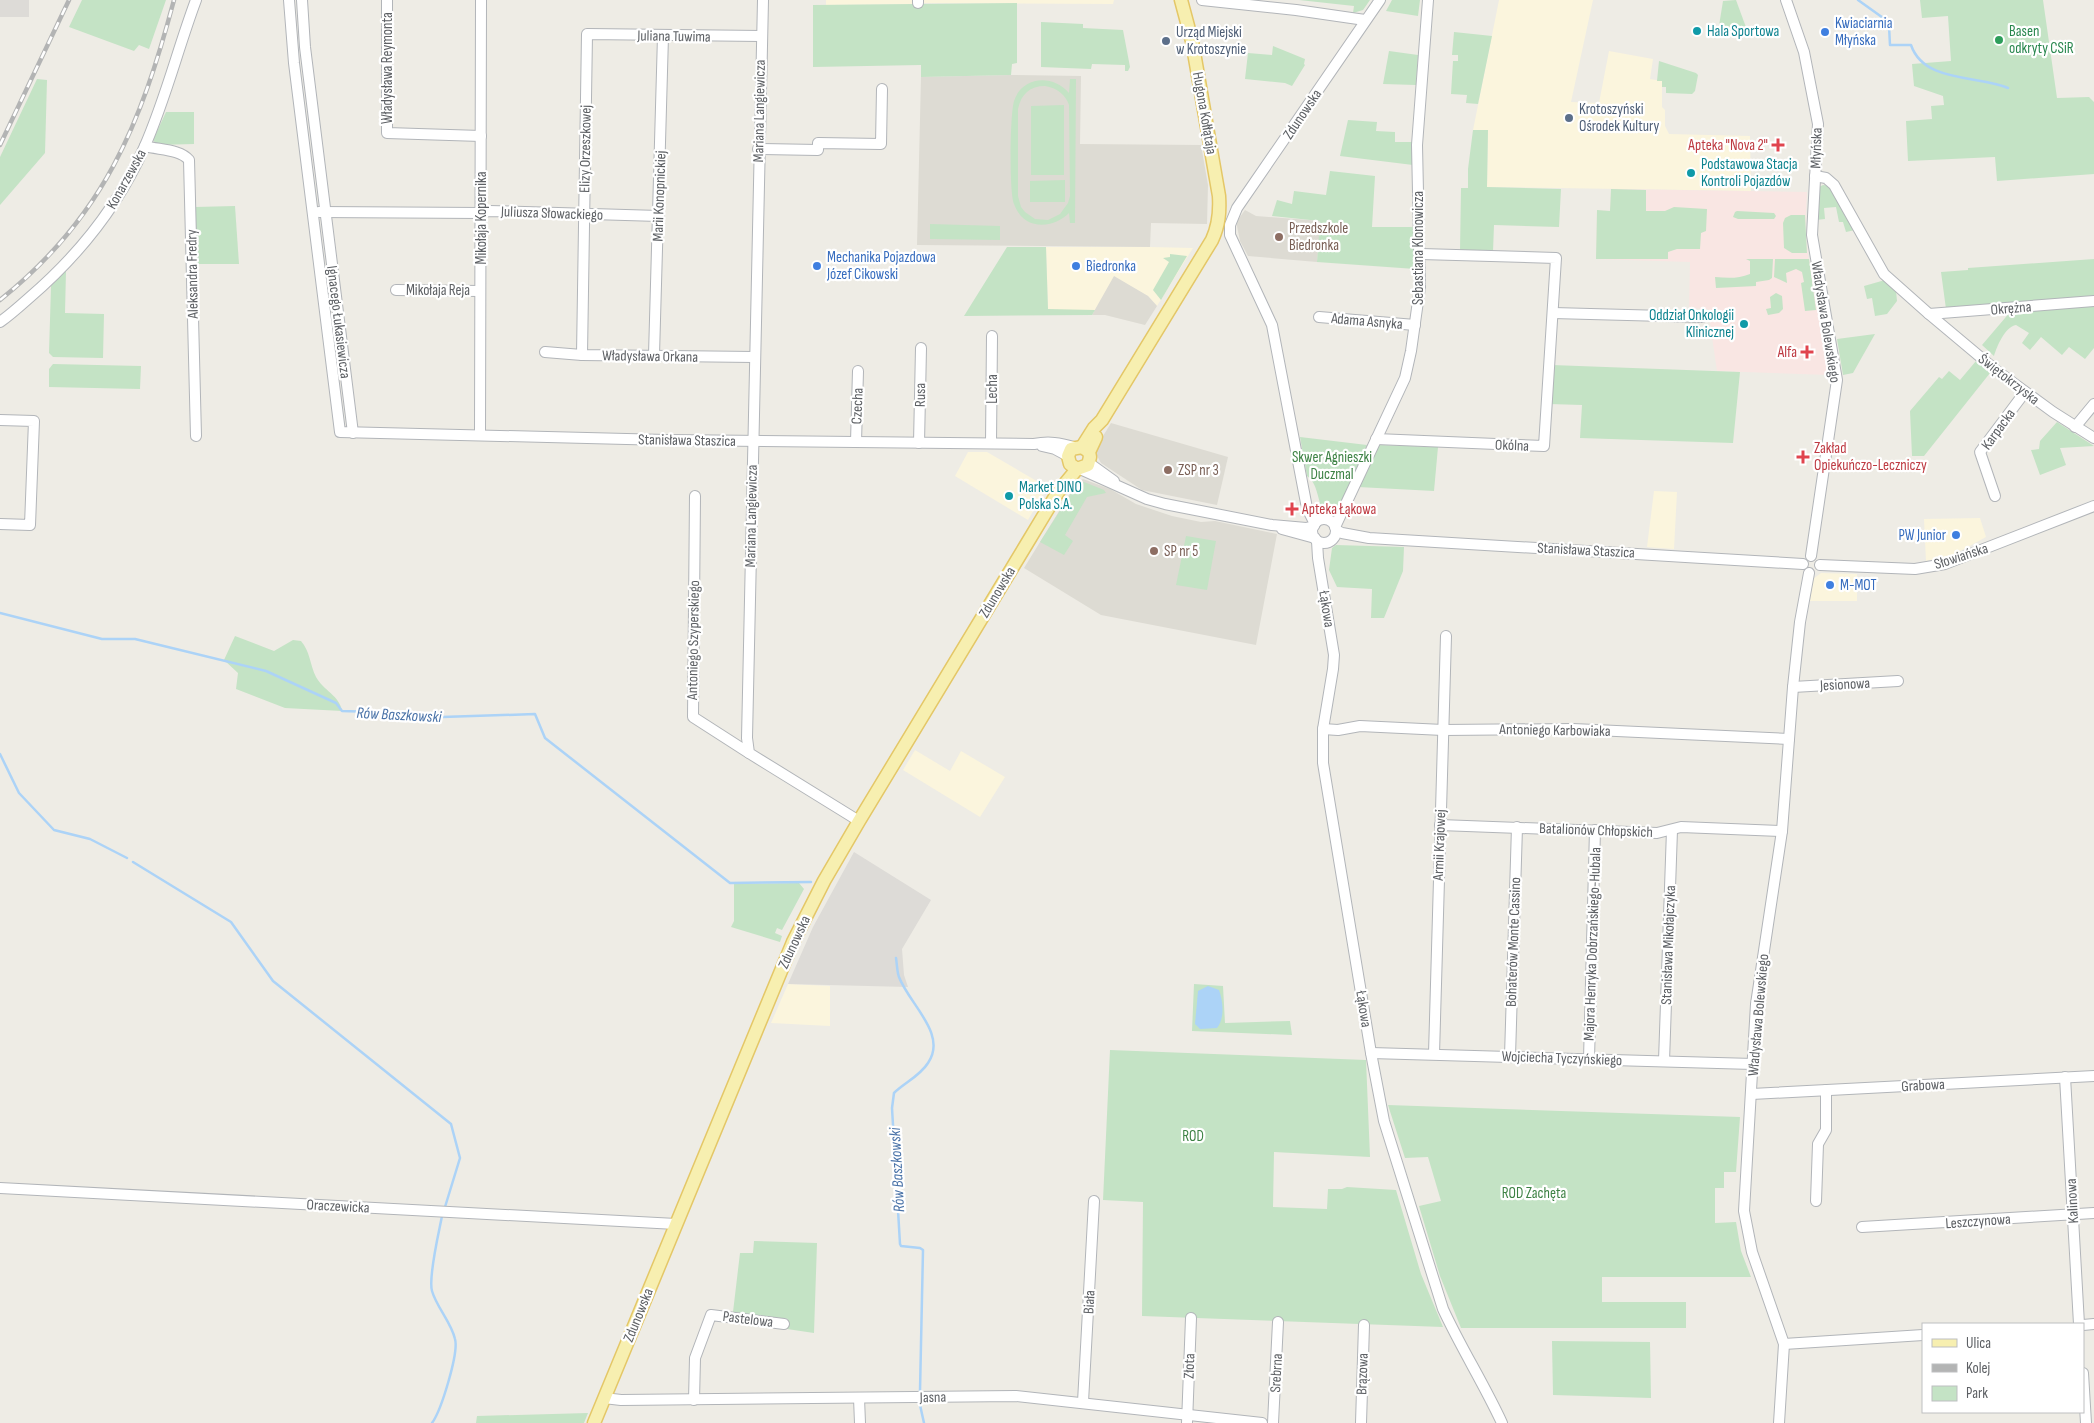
<svg xmlns="http://www.w3.org/2000/svg" width="2094" height="1423" font-family="'Sofia Sans Condensed',sans-serif">
<style>
.commercial{fill:#fbf5dd}
.industrial{fill:#dddbd7}
.education{fill:#dddbd3}
.medical{fill:#f9e6e3}
.green{fill:#c4e3c5;fill-rule:evenodd}
.water{fill:#acd3f7}
.lines{fill:none;stroke-linecap:round;stroke-linejoin:round}
.stream{stroke:#acd3f7;stroke-width:2.5}
.minor-casing{stroke:#b2b5b9;stroke-width:12}
.major-casing{stroke:#e4c767;stroke-width:15}
.minor{stroke:#fff;stroke-width:10}
.major{stroke:#f7efb0;stroke-width:12}
.rail-casing{stroke:#b3b4b4;stroke-width:4.5}
.rail{stroke:#fff;stroke-width:2.5;stroke-dasharray:8;stroke-linecap:butt}
.culture-dot{fill:#0f9aa8;stroke:#fff;stroke-width:2}
.shop-dot{fill:#3f7fe0;stroke:#fff;stroke-width:2}
.leisure-dot{fill:#2e9e5b;stroke:#fff;stroke-width:2}
.service-dot{fill:#5c6f8a;stroke:#fff;stroke-width:2}
.health-dot{fill:#e0444e;stroke:#fff;stroke-width:2}
.education-dot{fill:#8d6e63;stroke:#fff;stroke-width:2}
.labels{text-anchor:middle;stroke-width:4.5;stroke-linejoin:round;paint-order:stroke}
.shop-label{font-size:15px;fill:#366cbe;stroke:#fff;text-anchor:start}
.culture-label{font-size:15px;fill:#0d838f;stroke:#fff;text-anchor:start}
.leisure-label{font-size:15px;fill:#27864d;stroke:#fff;text-anchor:start}
.service-label{font-size:15px;fill:#4e5e75;stroke:#fff;text-anchor:start}
.street-label{font-size:15px;fill:#5d6064;stroke:#fff}
.health-label{font-size:15px;fill:#be3a42;stroke:#fff;text-anchor:end}
.education-label{font-size:15px;fill:#785e54;stroke:#fff;text-anchor:start}
.park-label{font-size:15px;fill:#3d8244;stroke:#fff}
.water-label{font-size:16px;font-style:italic;fill:#4a73a8;stroke:#fff}
</style>
<rect width="100%" height="100%" fill="#eeece5"/>
<g class="commercial">
<path d="M826 0H915V4L826 5Z"/>
<path d="M920 0H1114L1113 4 920 3Z"/>
<path d="M1499 0H1593L1571 102 1599 103 1609 51 1653 59 1650 79 1662 81V107L1665 110V126L1669 134 1750 136 1751 191 1487 187 1488 131 1473 130Z"/>
<path d="M1046 247H1150L1193 248 1157 306 1148 296 1114 277 1095 310H1048Z"/>
<path d="M968 452H987L1047 487 1028 520 955 476Z"/>
<path d="M1654 491 1677 492 1674 549 1647 547Z"/>
<path d="M1980 518 1986 537 1953 555 1926 561 1924 519Z"/>
<path d="M1821 573 1857 574V601H1810L1813 579Z"/>
<path d="M915 750 950 771 961 751 1005 777 980 817 903 770Z"/>
<path d="M788 984 830 986V1026L771 1023Z"/>
</g>
<g class="industrial">
<rect x="0" y="0" width="29" height="17"/>
<path d="M854 852 931 900 902 949 904 975 908 987 788 984 813 927Z"/>
</g>
<g class="education">
<path d="M1011 75 1081 76 1080 144 1201 145 1208 185 1207 224 1151 223 1150 247 917 245 921 77Z"/>
<path d="M1245 210 1256 216 1321 221 1317 262 1248 256 1240 241 1237 226V221Z"/>
<path d="M1114 276 1148 296 1157 306 1145 325 1105 315H1092Z"/>
<path d="M1111 423 1228 457 1217 505 1142 490 1101 463 1096 454 1100 441Z"/>
<path d="M1083 479 1110 489 1136 504 1172 516 1201 522 1215 521 1277 534 1256 645 1101 615 1024 568 1077 482Z"/>
</g>
<path class="medical" d="M1611 189 1807 192 1805 233 1808 254 1829 375 1717 371 1708 309 1689 308 1690 262 1596 259 1597 210 1610 211Z"/>
<g class="green">
<path d="M82 0H166L149 49 139 45 134 51 69 27Z"/>
<path d="M1299 0H1370L1363 10 1353 13 1354 6Z"/>
<path d="M1392 0H1420L1418 16 1386 11Z"/>
<path d="M1736 0 1747 30 1746 35 1718 32 1723 1Z"/>
<path d="M1920 0H2043L2057 98 2089 97 2094 102V174L1997 181 1995 157 1908 161 1906 121 1932 119 1931 106 1944 105 1943 96 1914 86 1912 64 1951 61 1948 16 1922 18Z"/>
<path d="M1017 3V63L1012 64 1011 75 921 77V65L813 67V5Z"/>
<path d="M1041 22 1083 24V28L1123 30 1130 67 1128 71H1125V65L1092 64 1091 69 1041 67Z"/>
<path d="M1454 32 1492 36 1478 104 1466 103 1467 95 1451 94 1453 61H1458V55H1452Z"/>
<path d="M1273 46 1305 59 1304 64 1305 65 1292 86 1285 83 1245 79 1248 53 1272 55Z"/>
<path d="M1389 51 1418 55 1416 85 1383 84Z"/>
<path d="M1659 61 1696 73 1698 75 1695 91 1692 94 1666 93V87H1662V81H1657Z"/>
<path d="M37 79 47 80 45 153 0 205V157Z"/>
<path d="M1070 79H1076L1075 223H1070L1069 213C1052 230 1023 230 1014 204 1009 192 1010 114 1014 101 1022 76 1053 74 1069 93ZM1045 86C1057 88 1065 94 1069 105L1070 196 1068 203 1060 214 1048 220 1035 219 1025 212 1021 207 1018 196V109C1021 94 1030 86 1045 86Z"/>
<path d="M1064 105V175H1031V106Z"/>
<path d="M166 112H194V144L157 145 153 140Z"/>
<path d="M1348 120 1377 122 1376 131 1395 132V142H1413V165L1340 156Z"/>
<path d="M1473 130H1488L1487 187 1561 189 1559 227 1494 225 1493 252 1460 251 1461 188H1468V169Z"/>
<path d="M1330 171 1375 176 1372 227H1415V269L1317 262 1320 221 1272 216 1277 200 1292 204 1294 191 1326 195Z"/>
<path d="M1065 180V202H1030V181Z"/>
<path d="M1823 185 1832 186 1855 230 1846 232 1843 222H1839L1836 207 1824 208 1825 219 1816 220 1819 187Z"/>
<path d="M1611 189 1646 190V211H1665L1674 207 1707 209 1706 231 1701 233 1700 249H1677L1668 252V259H1596L1597 210 1610 211Z"/>
<path d="M235 206 239 264H196L195 207Z"/>
<path d="M1737 211 1774 213 1776 216 1774 219H1738L1733 217 1735 212Z"/>
<path d="M1791 215H1805L1807 253H1792L1784 248 1783 223 1785 218Z"/>
<path d="M930 224 1000 226V240L930 239Z"/>
<path d="M1007 247H1046L1048 309 1095 310 1092 315 964 316Z"/>
<path d="M1170 254 1187 256 1161 300 1153 290 1169 262 1163 258 1170 257Z"/>
<path d="M1746 259H1773L1772 278 1769 280 1756 282V286L1716 288 1715 277C1727 278 1738 279 1750 274V261Z"/>
<path d="M1775 259H1809L1816 310 1805 311 1801 283 1804 282 1802 272 1796 269 1786 273 1787 283 1774 277Z"/>
<path d="M2094 259V298L1946 309 1941 272 1968 270V268Z"/>
<path d="M66 271 65 313 104 314 103 358 53 357 49 353 51 286Z"/>
<path d="M1885 280 1896 291 1897 301 1887 314 1875 316 1872 298 1867 299 1864 286Z"/>
<path d="M1776 293 1782 296 1783 309 1779 313 1768 315 1766 309 1771 308 1770 297Z"/>
<path d="M2094 305V348L2085 359 2069 347 2062 355 2041 337 2030 350 2022 343 2029 333 2016 325C2005 327 1997 346 1994 356L1982 345 2011 311Z"/>
<path d="M1875 334 1853 373 1843 375 1837 339Z"/>
<path d="M1976 361 1990 373 1924 456H1912L1910 411 1939 377 1942 379 1949 371 1960 380Z"/>
<path d="M53 364 141 366 140 389 49 387V369Z"/>
<path d="M1552 365 1740 372 1733 443 1580 438 1582 405 1549 404Z"/>
<path d="M2057 422 2094 446 2060 448 2066 465 2040 475 2031 450 2039 449 2040 441Z"/>
<path d="M1300 437 1367 445 1340 507 1332 515 1324 516 1321 513 1323 511C1317 498 1318 484 1307 476Z"/>
<path d="M1378 445 1438 447 1434 491 1358 487Z"/>
<path d="M1084 482 1104 490 1106 493 1087 497 1065 535 1073 541 1064 555 1040 542 1077 484Z"/>
<path d="M1186 536 1216 541 1207 590 1176 585Z"/>
<path d="M1336 545 1404 547 1403 571 1384 618H1371L1372 589 1337 587 1329 570 1332 548Z"/>
<path d="M235 636 274 651 293 640 301 641C310 651 310 665 316 677 323 690 340 696 342 711L285 708 236 689 238 673 224 660Z"/>
<path d="M799 883 804 889 782 930 777 928 775 933 782 936 780 942 731 927 734 921V884Z"/>
<path d="M1194 984 1223 986 1225 1023 1290 1021 1292 1035 1192 1031Z"/>
<path d="M1110 1050 1366 1060 1370 1157 1274 1152 1273 1207 1327 1209 1328 1189H1342L1347 1187 1396 1190 1421 1274 1443 1327 1142 1316 1143 1202 1103 1200Z"/>
<path d="M1388 1105 1740 1117 1736 1172H1724V1188H1715V1223L1736 1222 1741 1251 1751 1277H1602V1302H1686V1328H1461L1440 1276 1419 1206 1441 1201 1428 1157 1405 1158Z"/>
<path d="M754 1241 817 1243 814 1333 787 1329 788 1319 733 1312 740 1253H753Z"/>
<path d="M1552 1341 1650 1342 1651 1398 1553 1395Z"/>
<path d="M588 1413 584 1423H476L477 1416Z"/>
</g>
<path class="water" d="M1208 986 1219 990C1223 1001 1225 1018 1217 1028L1200 1029 1195 1024 1198 991Z"/>
<g class="lines">
<g class="stream">
<path d="M1858 0 1886 20 1889 26 1890 45H1911C1924 83 1977 75 2008 88"/>
<path d="M0 613 102 639H135L266 671 336 703 342 711 408 713 412 718 535 714 545 738 730 883 811 882"/>
<path d="M0 754 19 793 54 830 90 839 127 858"/>
<path d="M133 862 231 922 273 981 451 1124 460 1158 445 1207"/>
<path d="M896 958C897 964 897 972 899 977 909 1004 948 1034 928 1063 920 1076 904 1083 894 1093L892 1108 900 1244 901 1246 920 1248 923 1250 920 1391"/>
<path d="M920 1405 924 1423"/>
<path d="M432 1423C441 1411 459 1353 455 1339 451 1322 437 1308 432 1291 428 1277 439 1232 442 1216"/>
</g>
<g class="minor-casing">
<g id="minor">
<path d="M289 0 294 63 340 432 666 440 1034 444C1049 441 1060 443 1074 447"/>
<path d="M302 0 305 47 353 433"/>
<path d="M387 0V133L481 136"/>
<path d="M763 0 747 738 749 753 859 821"/>
<path d="M1202 0 1296 10 1365 20"/>
<path d="M1786 0 1804 52 1818 124 1812 235 1837 380 1811 556"/>
<path d="M918 3V0"/>
<path d="M145 146C159 150 180 149 189 160L196 436"/>
<path d="M758 149 818 150V143L881 144 882 89"/>
<path d="M1815 176 1826 178 1834 185 1884 274 1929 314 1997 371 2053 412 2094 438"/>
<path d="M319 212 481 213 489 211 659 216"/>
<path d="M396 290 480 291"/>
<path d="M1553 313 1702 317"/>
<path d="M1929 314 2094 301"/>
<path d="M1319 317 1415 325"/>
<path d="M0 322C10 315 20 306 29 298 78 256 118 206 144 148 165 101 178 48 196 0"/>
<path d="M545 352 582 355 754 357"/>
<path d="M582 355 587 34 761 36"/>
<path d="M654 355 663 36"/>
<path d="M0 420 34 421 30 525 0 524"/>
<path d="M2075 427 2094 404"/>
<path d="M480 435 481 0"/>
<path d="M1376 439 1544 446 1556 258 1421 254"/>
<path d="M856 442 858 371"/>
<path d="M919 443 921 348"/>
<path d="M991 443 992 336"/>
<path d="M1042 446 1055 449 1068 456"/>
<path d="M1089 463 1114 481"/>
<path d="M1080 469 1147 499 1165 504 1272 525 1306 528 1314 526"/>
<path d="M695 496 693 717 749 753"/>
<path d="M1995 496 1980 452 2025 392"/>
<circle cx="1324" cy="531" r="12"/>
<path d="M1315 524 1307 508 1272 325 1230 235V225L1237 208 1380 0"/>
<path d="M1335 527 1405 378 1411 351 1420 287 1417 145 1428 0"/>
<path d="M1282 529 1315 538"/>
<path d="M1336 530 1342 533 1369 538 1803 564"/>
<path d="M1317 541 1318 558 1334 655 1333 669 1323 729V763L1371 1053 1384 1121 1443 1309C1461 1348 1484 1384 1502 1423"/>
<path d="M1820 565 1915 569 1945 564 2094 506"/>
<path d="M1793 687 1898 681"/>
<path d="M1323 729 1338 730 1360 726 1443 730 1573 729 1789 739"/>
<path d="M1440 825 1657 833 1681 827 1782 831"/>
<path d="M1371 1053 1753 1064"/>
<path d="M1434 1054 1446 636"/>
<path d="M1510 1056 1517 827"/>
<path d="M1589 1059 1595 830"/>
<path d="M1664 1061 1672 830"/>
<path d="M2065 1077 2079 1324"/>
<path d="M1752 1094 2094 1076"/>
<path d="M0 1188 676 1224"/>
<path d="M1816 1201 1818 1144 1826 1130V1090"/>
<path d="M1862 1227 2094 1213"/>
<path d="M2083 1325 2094 1324"/>
<path d="M1784 1344 1923 1335"/>
<path d="M2083 1373 2086 1423"/>
<path d="M604 1398 621 1400 1016 1396 1262 1423"/>
<path d="M859 1398 860 1423"/>
<path d="M694 1400 695 1358 711 1315 784 1324"/>
<path d="M1083 1402 1094 1201"/>
<path d="M1187 1423 1191 1318"/>
<path d="M1273 1423 1278 1322"/>
<path d="M1361 1423 1364 1325"/>
<path d="M1779 1423 1784 1344 1752 1252 1744 1211 1756 1004 1782 831 1793 687 1800 622 1809 573"/>
</g>
</g>
<g class="major-casing">
<g id="major">
<path d="M1082 447 1094 428 1102 420 1212 240C1219 225 1220 212 1219 196L1192 41 1181 0"/>
<path d="M1088 451 1082 447 1071 449 1068 456 1070 464 1077 469 1088 465 1090 457 1089 452 1096 437"/>
<path d="M594 1423 793 942 824 881 859 821 1026 545 1058 492 1077 469"/>
</g>
</g>
<use href="#minor" class="minor"/>
<use href="#major" class="major"/>
<g class="rail-casing">
<g id="rail">
<path d="M0 145 69 0"/>
<path d="M0 300C104 217 141 124 174 0"/>
</g>
</g>
<use href="#rail" class="rail"/>
</g>
<g class="culture-dot">
<circle cx="1697" cy="31" r="5"/>
<circle cx="1691" cy="173" r="5"/>
<circle cx="1744" cy="324" r="5"/>
<circle cx="1009" cy="496" r="5"/>
</g>
<g class="shop-dot">
<circle cx="1825" cy="32" r="5"/>
<circle cx="817" cy="266" r="5"/>
<circle cx="1076" cy="266" r="5"/>
<circle cx="1956" cy="535" r="5"/>
<circle cx="1830" cy="585" r="5"/>
</g>
<circle class="leisure-dot" cx="1999" cy="40" r="5"/>
<g class="service-dot">
<circle cx="1166" cy="41" r="5"/>
<circle cx="1569" cy="118" r="5"/>
</g>
<g class="health-dot">
<path d="M1775.5 137.5h5v5h5v5h-5v5h-5v-5h-5v-5h5z"/>
<path d="M1804.5 344.5h5v5h5v5h-5v5h-5v-5h-5v-5h5z"/>
<path d="M1800.5 449.5h5v5h5v5h-5v5h-5v-5h-5v-5h5z"/>
<path d="M1289.5 501.5h5v5h5v5h-5v5h-5v-5h-5v-5h5z"/>
</g>
<g class="education-dot">
<circle cx="1279" cy="237" r="5"/>
<circle cx="1168" cy="470" r="5"/>
<circle cx="1154" cy="551" r="5"/>
</g>
<g class="labels">
<g class="shop-label">
<text x="1835" y="28">Kwiaciarnia<tspan x="1835" dy="17">Młyńska</tspan></text>
<text x="827" y="262">Mechanika Pojazdowa<tspan x="827" dy="17">Józef Cikowski</tspan></text>
<text x="1086" y="271">Biedronka</text>
<text x="1946" y="540" text-anchor="end">PW Junior</text>
<text x="1840" y="590">M-MOT</text>
</g>
<g class="culture-label">
<text x="1707" y="36">Hala Sportowa</text>
<text x="1701" y="169">Podstawowa Stacja<tspan x="1701" dy="17">Kontroli Pojazdów</tspan></text>
<text x="1734" y="320" text-anchor="end">Oddział Onkologii<tspan x="1734" dy="17">Klinicznej</tspan></text>
<text x="1019" y="492">Market DINO<tspan x="1019" dy="17">Polska S.A.</tspan></text>
</g>
<g class="leisure-label">
<text x="2009" y="36">Basen<tspan x="2009" dy="17">odkryty CSiR</tspan></text>
</g>
<g class="service-label">
<text x="1176" y="37">Urząd Miejski<tspan x="1176" dy="17">w Krotoszynie</tspan></text>
<text x="1579" y="114">Krotoszyński<tspan x="1579" dy="17">Ośrodek Kultury</tspan></text>
</g>
<g class="street-label">
<text transform="translate(674 36) rotate(1)" y="5">Juliana Tuwima</text>
<text transform="translate(387 68) rotate(-90)" y="5">Władysława Reymonta</text>
<text transform="translate(759 111) rotate(-89)" y="5">Mariana Langiewicza</text>
<text transform="translate(1205 113) rotate(80)" y="5">Hugona Kołłątaja</text>
<text transform="translate(1302 114) rotate(-56)" y="5">Zdunowska</text>
<text transform="translate(1816 148) rotate(-88)" y="5">Młyńska</text>
<text transform="translate(585 149) rotate(-89)" y="5">Elizy Orzeszkowej</text>
<text transform="translate(126 179) rotate(-61)" y="5">Konarzewska</text>
<text transform="translate(659 196) rotate(-88)" y="5">Marii Konopnickiej</text>
<text transform="translate(552 213) rotate(2)" y="5">Juliusza Słowackiego</text>
<text transform="translate(481 218) rotate(-90)" y="5">Mikołaja Kopernika</text>
<text transform="translate(1418 248) rotate(-90)" y="5">Sebastiana Klonowicza</text>
<text transform="translate(192 274) rotate(-91)" y="5">Aleksandra Fredry</text>
<text x="438" y="295">Mikołaja Reja</text>
<text transform="translate(2011 308) rotate(-5)" y="5">Okrężna</text>
<text transform="translate(1367 321) rotate(5)" y="5">Adama Asnyka</text>
<text transform="translate(339 322) rotate(83)" y="5">Ignacego Łukasiewicza</text>
<text transform="translate(1826 322) rotate(81)" y="5">Władysława Bolewskiego</text>
<text transform="translate(650 356) rotate(1)" y="5">Władysława Orkana</text>
<text transform="translate(2009 379) rotate(38)" y="5">Świętokrzyska</text>
<text transform="translate(992 389) rotate(-90)" y="5">Lecha</text>
<text transform="translate(920 395) rotate(-89)" y="5">Rusa</text>
<text transform="translate(857 406) rotate(-88)" y="5">Czecha</text>
<text transform="translate(1998 429) rotate(-54)" y="5">Karpacka</text>
<text transform="translate(687 440) rotate(1)" y="5">Stanisława Staszica</text>
<text transform="translate(1512 445) rotate(2)" y="5">Okólna</text>
<text transform="translate(751 516) rotate(-89)" y="5">Mariana Langiewicza</text>
<text transform="translate(1586 550) rotate(3)" y="5">Stanisława Staszica</text>
<text transform="translate(1961 556) rotate(-18)" y="5">Słowiańska</text>
<text transform="translate(997 592) rotate(-59)" y="5">Zdunowska</text>
<text transform="translate(1327 609) rotate(81)" y="5">Łąkowa</text>
<text transform="translate(693 640) rotate(-89)" y="5">Antoniego Szyperskiego</text>
<text transform="translate(1845 684) rotate(-3)" y="5">Jesionowa</text>
<text transform="translate(1555 730) rotate(1)" y="5">Antoniego Karbowiaka</text>
<text transform="translate(1596 830) rotate(2)" y="5">Batalionów Chłopskich</text>
<text transform="translate(1439 845) rotate(-88)" y="5">Armii Krajowej</text>
<text transform="translate(794 942) rotate(-65)" y="5">Zdunowska</text>
<text transform="translate(1513 942) rotate(-88)" y="5">Bohaterów Monte Cassino</text>
<text transform="translate(1592 944) rotate(-88)" y="5">Majora Henryka Dobrzańskiego-Hubala</text>
<text transform="translate(1668 945) rotate(-88)" y="5">Stanisława Mikołajczyka</text>
<text transform="translate(1364 1009) rotate(81)" y="5">Łąkowa</text>
<text transform="translate(1758 1015) rotate(-85)" y="5">Władysława Bolewskiego</text>
<text transform="translate(1562 1058) rotate(2)" y="5">Wojciecha Tyczyńskiego</text>
<text transform="translate(1923 1085) rotate(-3)" y="5">Grabowa</text>
<text transform="translate(2072 1201) rotate(-93)" y="5">Kalinowa</text>
<text transform="translate(338 1206) rotate(3)" y="5">Oraczewicka</text>
<text transform="translate(1978 1221) rotate(-4)" y="5">Leszczynowa</text>
<text transform="translate(1089 1302) rotate(-87)" y="5">Biała</text>
<text transform="translate(638 1315) rotate(-68)" y="5">Zdunowska</text>
<text transform="translate(748 1319) rotate(7)" y="5">Pastelowa</text>
<text transform="translate(1189 1366) rotate(-88)" y="5">Złota</text>
<text transform="translate(1276 1373) rotate(-87)" y="5">Srebrna</text>
<text transform="translate(1362 1374) rotate(-88)" y="5">Brązowa</text>
<text transform="translate(933 1397) rotate(-1)" y="5">Jasna</text>
</g>
<g class="health-label">
<text x="1768" y="150">Apteka "Nova 2"</text>
<text x="1797" y="357">Alfa</text>
<text x="1814" y="453" text-anchor="start">Zakład<tspan x="1814" dy="17">Opiekuńczo-Leczniczy</tspan></text>
<text x="1302" y="514" text-anchor="start">Apteka Łąkowa</text>
</g>
<g class="education-label">
<text x="1289" y="233">Przedszkole<tspan x="1289" dy="17">Biedronka</tspan></text>
<text x="1178" y="475">ZSP nr 3</text>
<text x="1164" y="556">SP nr 5</text>
</g>
<g class="park-label">
<text x="1332" y="462">Skwer Agnieszki<tspan x="1332" dy="17">Duczmal</tspan></text>
<text x="1193" y="1141">ROD</text>
<text x="1534" y="1198">ROD Zachęta</text>
</g>
<g class="water-label">
<text transform="translate(399 714) rotate(3)" y="6">Rów Baszkowski</text>
<text transform="translate(896 1170) rotate(-93)" y="6">Rów Baszkowski</text>
</g>
</g>
<rect x="1922" y="1323" width="162" height="90" fill="#ffffff" stroke="#bebfc1"/>
<rect x="1932" y="1339" width="25" height="8" fill="#f7efb0" stroke="#bebfc1"/>
<text x="1966" y="1348" font-size="15" fill="#5d6064">Ulica</text>
<rect x="1932" y="1364" width="25" height="8" fill="#b3b4b4" stroke="#bebfc1"/>
<text x="1966" y="1373" font-size="15" fill="#5d6064">Kolej</text>
<rect x="1932" y="1386" width="25" height="15" fill="#c4e3c5" stroke="#bebfc1"/>
<text x="1966" y="1398" font-size="15" fill="#5d6064">Park</text>
</svg>
